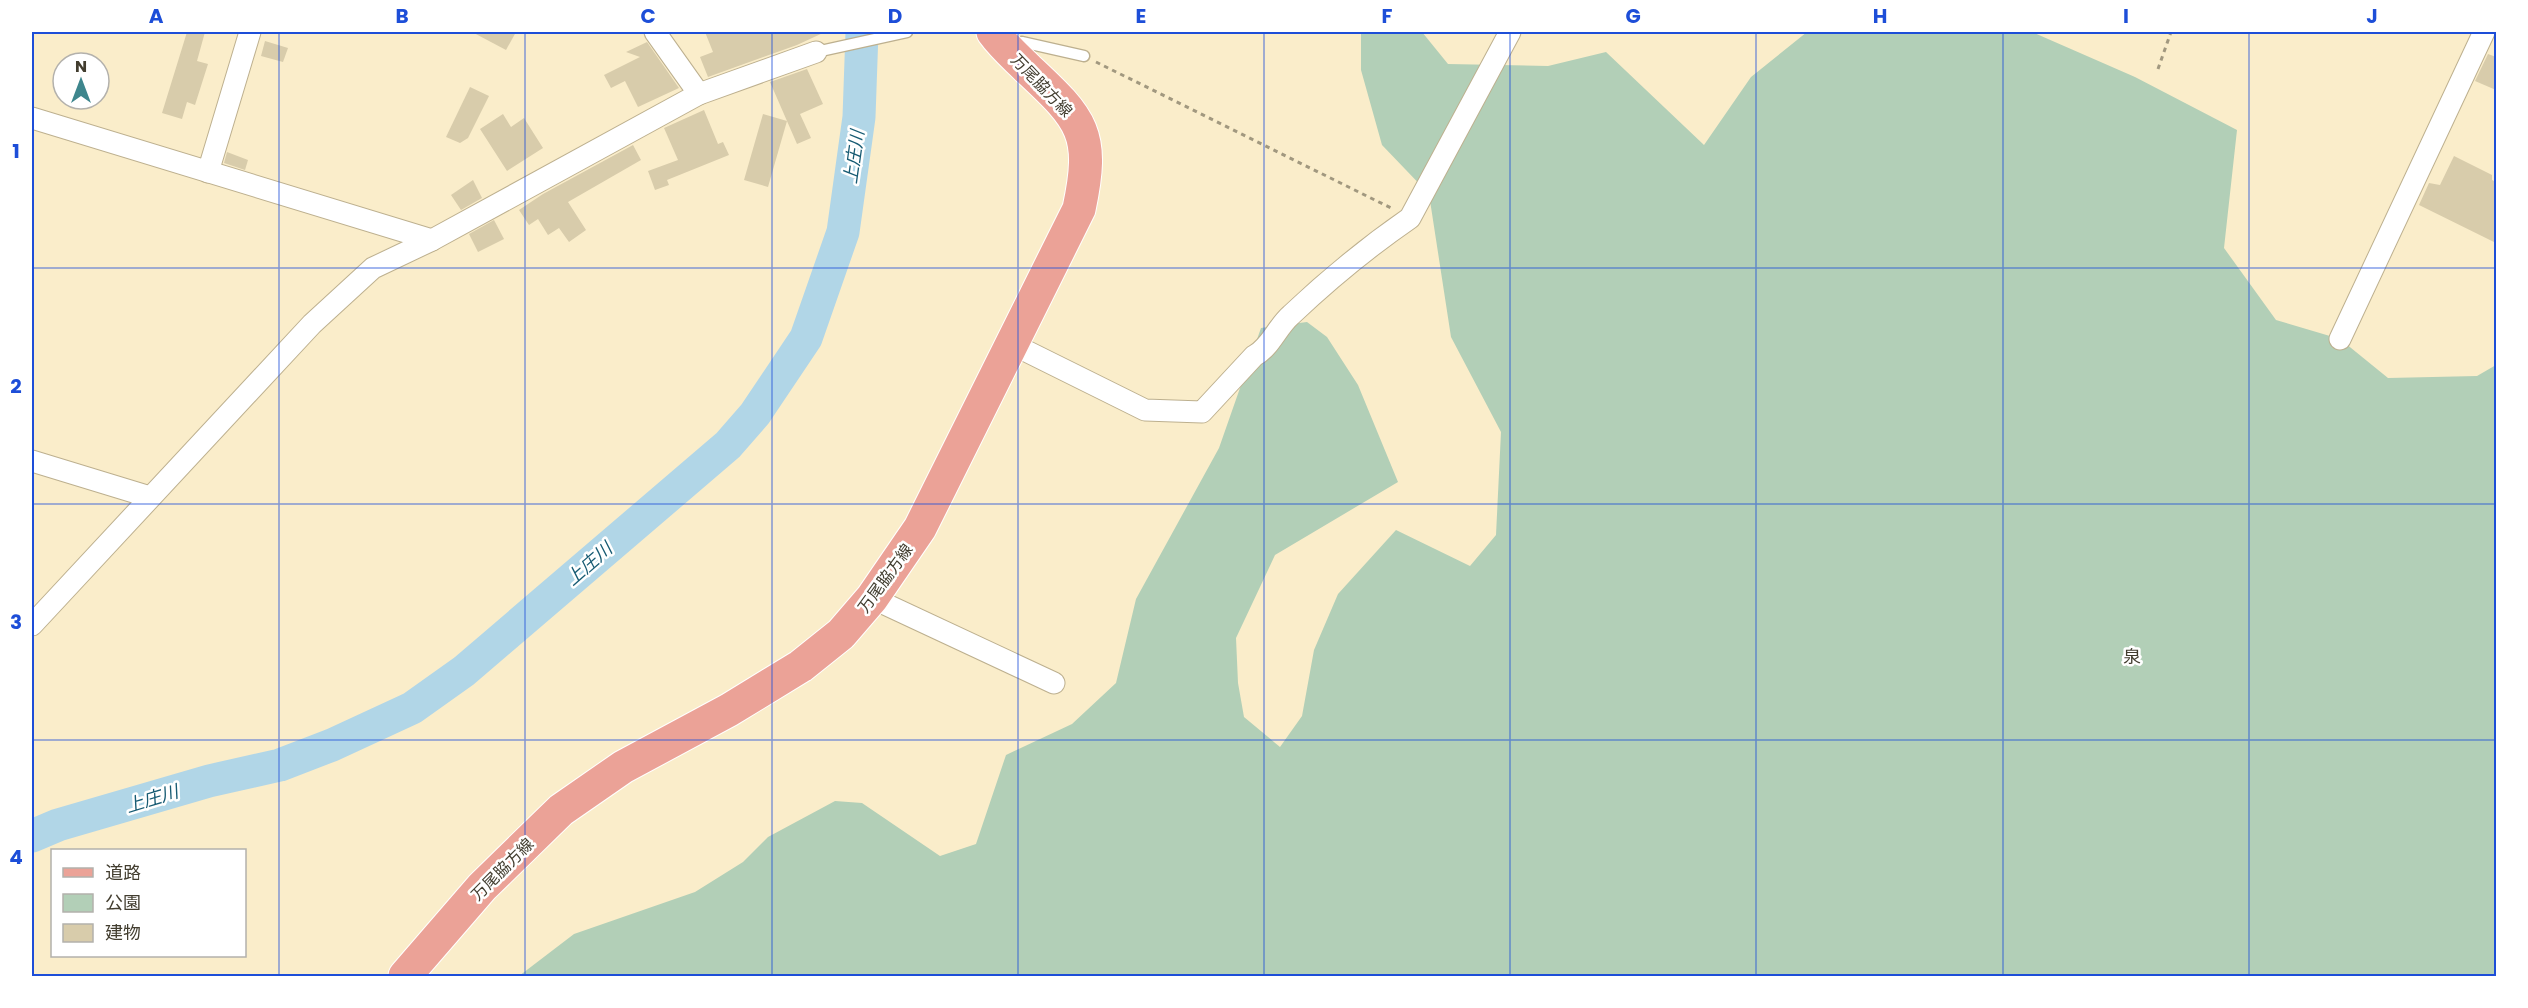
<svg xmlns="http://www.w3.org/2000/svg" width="2528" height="1008" font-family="Poppins,'Noto Sans JP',sans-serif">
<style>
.green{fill:#b2cfb7}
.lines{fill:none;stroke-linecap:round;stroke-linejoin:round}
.river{stroke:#b1d6e7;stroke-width:33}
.building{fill:#d8ccab}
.lane-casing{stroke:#bdb08f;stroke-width:13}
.street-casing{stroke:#bdb08f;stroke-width:23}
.primary-casing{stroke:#fff;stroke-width:35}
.path{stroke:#a1987f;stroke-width:3;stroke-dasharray:4.5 4.5;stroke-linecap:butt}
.lane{stroke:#fff;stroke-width:10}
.street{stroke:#fff;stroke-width:21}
.primary{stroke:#eba297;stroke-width:33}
.grid{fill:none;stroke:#1d4ed8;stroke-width:1.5;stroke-opacity:0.55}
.labels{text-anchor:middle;stroke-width:5;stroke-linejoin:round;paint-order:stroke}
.street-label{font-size:16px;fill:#423d2f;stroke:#fff}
.water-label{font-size:18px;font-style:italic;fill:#175b73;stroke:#fff}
.neighbourhood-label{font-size:18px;fill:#423d2f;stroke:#fff}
.neatline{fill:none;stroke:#1d4ed8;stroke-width:2}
.grid-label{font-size:20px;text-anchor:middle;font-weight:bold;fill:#1d4ed8}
</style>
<rect width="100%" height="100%" fill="#faedca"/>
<path class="green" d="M1361 32H1422L1448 64 1548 66 1606 52 1704 145 1751 77 1807 32H2032L2135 77 2237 130 2224 248 2276 320 2340 339 2388 378 2477 376 2496 365V976H519L574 934 695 892 743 862 768 837 835 801 862 803 940 856 976 844 1006 755 1072 724 1116 683 1136 599 1219 448 1261 328 1307 322 1327 337 1358 385 1398 482 1275 555 1236 638 1238 683 1244 717 1280 747 1302 716 1314 650 1338 594 1396 530 1470 566 1496 535 1501 432 1451 337 1429 194 1382 145 1361 70Z"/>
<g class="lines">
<path class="river" d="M32 836 58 825 209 781 280 765 332 745 412 708 464 671 728 445 755 414 806 338 843 232 859 117 862 32"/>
</g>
<g class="building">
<path d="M187 32H205L197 61 208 64 195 105 187 102 182 119 162 113Z"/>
<path d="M472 32H516L506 50Z"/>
<path d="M705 32H825L797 45 708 77 700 57 713 52Z"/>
<path d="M265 41 288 48 283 62 261 56Z"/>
<path d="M647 42 679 88 638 107 625 81 611 88 604 75 640 57 626 52Z"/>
<path d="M2488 54 2496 57V90L2475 81Z"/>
<path d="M807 69 823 104 800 114 811 138 797 144 770 82Z"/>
<path d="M470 87 489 96 468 138 460 143 446 137Z"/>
<path d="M704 110 718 144 723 142 729 155 667 180 669 185 655 190 648 171 678 160 664 128Z"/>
<path d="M503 114 511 127 524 118 543 148 507 171 480 129Z"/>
<path d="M763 114 787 121 768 187 744 180Z"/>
<path d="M633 145 641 160 568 202 586 230 569 242 559 228 548 235 538 219 529 225 519 210 543 194Z"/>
<path d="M227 152 248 160 245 170 224 163Z"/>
<path d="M2454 156 2492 175V180L2496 182V243L2419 205 2429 183 2440 185Z"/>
<path d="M473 180 482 198 461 210 451 195Z"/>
<path d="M494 220 504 239 478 252 469 234Z"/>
</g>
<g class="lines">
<g class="lane-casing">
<g id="lane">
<path d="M1013 48 1022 42 1084 56"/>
<path d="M816 52 907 32"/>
</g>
</g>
<g class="street-casing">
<g id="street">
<path d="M655 32 699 94"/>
<path d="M32 118 432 240"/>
<path d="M208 172 250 32"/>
<path d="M2340 339 2484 32"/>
<path d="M1012 344 1145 410 1202 412 1254 356C1270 348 1277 327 1291 315 1328 280 1368 247 1410 218L1510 32"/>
<path d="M32 461 150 497"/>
<path d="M872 598 1054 683"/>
<path d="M32 625 312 324 373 268 432 240 699 94 816 52"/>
</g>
</g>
<g class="primary-casing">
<path id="primary" d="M405 976 482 887 561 810 623 767 729 710 801 666 841 634 872 598 920 528 1079 209C1095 134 1083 120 1028 69 1016 57 1003 46 993 32"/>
</g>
<g class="path">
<path d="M1096 62 1391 208"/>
<path d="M2158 69 2171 32"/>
</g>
<use href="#lane" class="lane"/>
<use href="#street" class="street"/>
<use href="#primary" class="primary"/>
</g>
<path class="grid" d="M279 32V976M525 32V976M772 32V976M1018 32V976M1264 32V976M1510 32V976M1756 32V976M2003 32V976M2249 32V976M32 268H2496M32 504H2496M32 740H2496"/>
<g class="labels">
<g class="street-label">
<text transform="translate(1042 85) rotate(46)" y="6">万尾脇方線</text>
<text transform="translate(885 578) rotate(-54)" y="6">万尾脇方線</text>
<text transform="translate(502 869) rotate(-45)" y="6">万尾脇方線</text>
</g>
<g class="water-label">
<text transform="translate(854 157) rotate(-82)" y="6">上庄川</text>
<text transform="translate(589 564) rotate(-41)" y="6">上庄川</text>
<text transform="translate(152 799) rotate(-17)" y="6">上庄川</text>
</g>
<g class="neighbourhood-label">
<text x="2132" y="663">泉</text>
</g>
</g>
<rect width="2528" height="1008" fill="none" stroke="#ffffff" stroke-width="66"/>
<rect x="51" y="849" width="195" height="108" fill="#ffffff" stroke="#b3b1ac" stroke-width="1.5"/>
<rect x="63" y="868" width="30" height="9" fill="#eba297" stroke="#b3b1ac" stroke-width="1.5"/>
<text x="105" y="879" font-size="18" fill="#423d2f">道路</text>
<rect x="63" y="894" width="30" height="18" fill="#b2cfb7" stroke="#b3b1ac" stroke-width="1.5"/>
<text x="105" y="909" font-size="18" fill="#423d2f">公園</text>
<rect x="63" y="924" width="30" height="18" fill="#d8ccab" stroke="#b3b1ac" stroke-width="1.5"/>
<text x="105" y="939" font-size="18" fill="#423d2f">建物</text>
<g transform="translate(81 81)"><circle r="28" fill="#ffffff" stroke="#b3b1ac" stroke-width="1.5"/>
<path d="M0-4.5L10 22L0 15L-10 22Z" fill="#3e868d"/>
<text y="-9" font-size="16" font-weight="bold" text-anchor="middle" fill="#423d2f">N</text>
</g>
<rect x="33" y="33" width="2462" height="942" class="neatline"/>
<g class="grid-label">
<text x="156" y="23">A</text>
<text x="402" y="23">B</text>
<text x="648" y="23">C</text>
<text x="895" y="23">D</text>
<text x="1141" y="23">E</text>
<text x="1387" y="23">F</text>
<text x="1633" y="23">G</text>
<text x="1880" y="23">H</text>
<text x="2126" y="23">I</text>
<text x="2372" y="23">J</text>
<text x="16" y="158">1</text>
<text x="16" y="393">2</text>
<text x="16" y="629">3</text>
<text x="16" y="864">4</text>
</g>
</svg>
